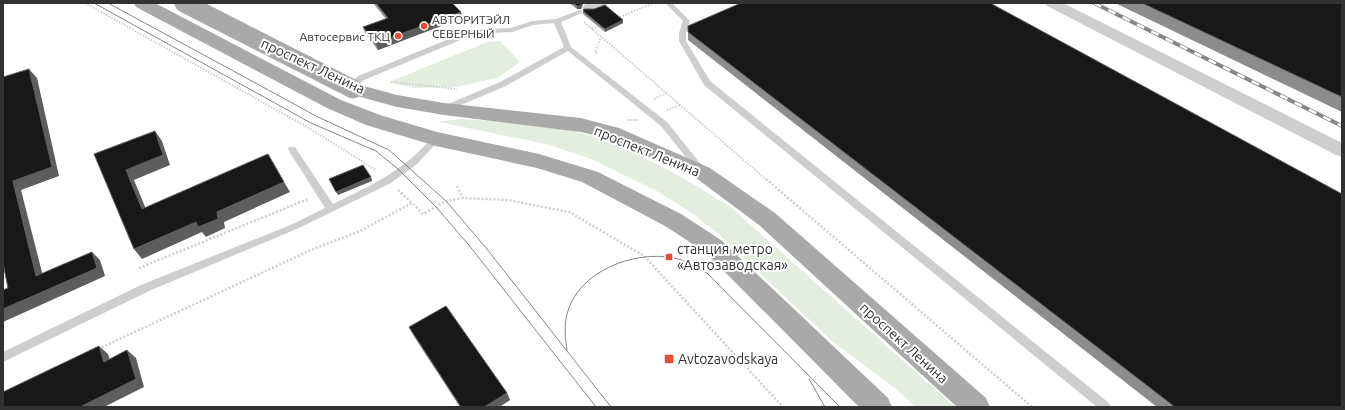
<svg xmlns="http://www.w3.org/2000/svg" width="1345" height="410" font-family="Ubuntu,sans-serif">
	<rect width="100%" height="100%" fill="#fff"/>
	<path fill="#e3eedf" d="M500 41 520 62 497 78 456 87 413 88 389 82 487 42Z
		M462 119C499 122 538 123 574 131 627 144 687 179 733 209L955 407H915L896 389 832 341 718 234 692 213 655 190 593 160 550 145 439 122 441 121Z"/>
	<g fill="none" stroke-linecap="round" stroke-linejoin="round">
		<path stroke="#cecece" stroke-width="2" stroke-dasharray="1.5 1.5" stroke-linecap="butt" d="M85 3 307 127 376 170
			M617 18 654 3
			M584 22 767 180
			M592 29 598 26
			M597 53 595 52 601 37
			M391 82 457 89
			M654 99 666 93
			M667 110 680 105
			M627 120H638"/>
		<path stroke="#cecece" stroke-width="2.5" stroke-dasharray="2 2" stroke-linecap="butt" d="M766 179 1032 407
			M457 186 463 198 508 200 569 212 644 256 783 407
			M398 190 412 203
			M139 268 308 199
			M98 349 311 250 360 231 412 203 423 214 446 201 463 198"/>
		<path fill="#cecece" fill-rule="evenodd" d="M665 3H672L690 21 686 33V41L710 81 1109 403 1111 407H1097L704 85 679 41V33L683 21Z
			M580 10 583 12 582 13 561 22 571 47 667 122 703 167 704 169 703 171H697L661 126 568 51 506 86 447 111H441L440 109 441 107 500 82 564 47 554 23 533 25 512 32 475 34 364 80 352 89H346L345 87 358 76 471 30 511 28 532 21 556 19Z
			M436 136 440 139 417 164 391 183 299 228 149 291 3 362V352L141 285 293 224 325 208 289 151 288 149 289 147H295L333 204C373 184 402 172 433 137Z"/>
		<path fill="#cecece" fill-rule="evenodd" d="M589 3H608C604 10 592 13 584 11L582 8 584 5Z
			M1045 3H1063L1342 143V157L1336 155 1047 6Z"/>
		<path fill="#a9a9a9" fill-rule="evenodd" d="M134 3H155L341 100 380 115 437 132 539 154 598 172 681 214 721 240 888 398 892 407H859L705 252 665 226 582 182 537 168 436 146 366 125 327 108 136 7Z
			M353 83 397 95 444 103 581 118 619 128 710 168 775 213 986 398 990 407H957L759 225 696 178 606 138 581 132 444 115 397 107 346 93 344 89 346 85Z"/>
		<path stroke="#868686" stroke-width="1" d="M94 3 311 123 376 151 398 169 436 207 468 244 596 407
			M108 3 318 117 389 150 446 201 487 249 611 407
			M567 350C565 338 564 326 567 314 578 271 634 250 674 258 686 260 696 267 707 273L840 407
			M809 379 825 407"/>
		<g stroke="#868686" stroke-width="4">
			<path id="rail" d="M1094 3 1342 126"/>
		</g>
		<use href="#rail" stroke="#fff" stroke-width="2.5" stroke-dasharray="8" stroke-linecap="butt"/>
		<path stroke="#a9a9a9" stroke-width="19" d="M184 3 353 89"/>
	</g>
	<path fill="#8c8c8c" d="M373 3H452L461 12 462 18 378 50 365 33 363 27 386 19Z
		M569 3H585L583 4 581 9H577Z
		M1115 3H1342V112Z
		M583 11 623 23 605 32 583 14Z
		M688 26 1342 407H1157L688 40Z
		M409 327 510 400 499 407H460L413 335Z"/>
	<path fill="#5d5d5d" d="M582 3H585L583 4 581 9H577V6Z
		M461 12 462 18 378 50 376 43Z
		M623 20V23L605 32V29Z
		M29 69 37 78 59 176 21 190 45 284 36 276 13 181Z
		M155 131 162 141 170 165 134 180 150 219 142 209 126 170Z
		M371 177 372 181 338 195 336 192Z
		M284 182 290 192 224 222 225 228 206 237 202 232 142 259 134 249Z
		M92 252 100 260 105 276 3 322V309Z
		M99 346 108 354 113 369 104 362Z
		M127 350 136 358 144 387 104 407H80Z
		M507 393 510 400 499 407H484Z"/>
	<path fill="#181818" stroke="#5d5d5d" d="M376 3H452L461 12 376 43 363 27 388 18Z
		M573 3H582L580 6H577Z
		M741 3H990L1342 194V407H1175L688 32V26Z
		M1142 3H1342V97Z
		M605 5 623 20 605 29 583 11 584 9H594Z
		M29 69 52 167 13 181 36 276 92 252 97 268 3 309V290L8 288 3 263V77Z
		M155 131 163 155 126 170 142 209 268 154 284 182 217 212 218 219 198 227 196 222 134 249 94 154Z
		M363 165 371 177 336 192 329 179Z
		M446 306 507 393 484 407H461L409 327Z
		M99 346 104 362 127 350 136 379 80 407H3V392Z"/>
	<g fill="#e94d31" stroke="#fff" stroke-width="1.5">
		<circle cx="424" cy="26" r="4"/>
		<circle cx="398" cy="36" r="4"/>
		<rect x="665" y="253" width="8" height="8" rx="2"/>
		<rect x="664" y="354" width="10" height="10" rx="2"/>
	</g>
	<g text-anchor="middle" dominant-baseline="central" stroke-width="4" stroke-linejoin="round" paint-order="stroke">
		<g font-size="12" fill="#313131" stroke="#fff" text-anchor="start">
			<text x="432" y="19">АВТОРИТЭЙЛ<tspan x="432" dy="14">СЕВЕРНЫЙ</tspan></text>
			<text x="390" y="36" text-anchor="end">Автосервис ТКЦ</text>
		</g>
		<g font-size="14" fill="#313131" stroke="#fff">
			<text transform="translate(313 66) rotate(25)">проспект Ленина</text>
			<text transform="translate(647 151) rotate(22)">проспект Ленина</text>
			<text transform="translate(904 343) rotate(42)">проспект Ленина</text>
		</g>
		<g font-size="14" fill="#313131" stroke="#fff" text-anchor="start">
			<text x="677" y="249">станция метро<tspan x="677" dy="16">«Автозаводская»</tspan></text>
			<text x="678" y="359">Avtozavodskaya</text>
		</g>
	</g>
	<rect width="1345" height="410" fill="none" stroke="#313131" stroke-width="8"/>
</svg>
